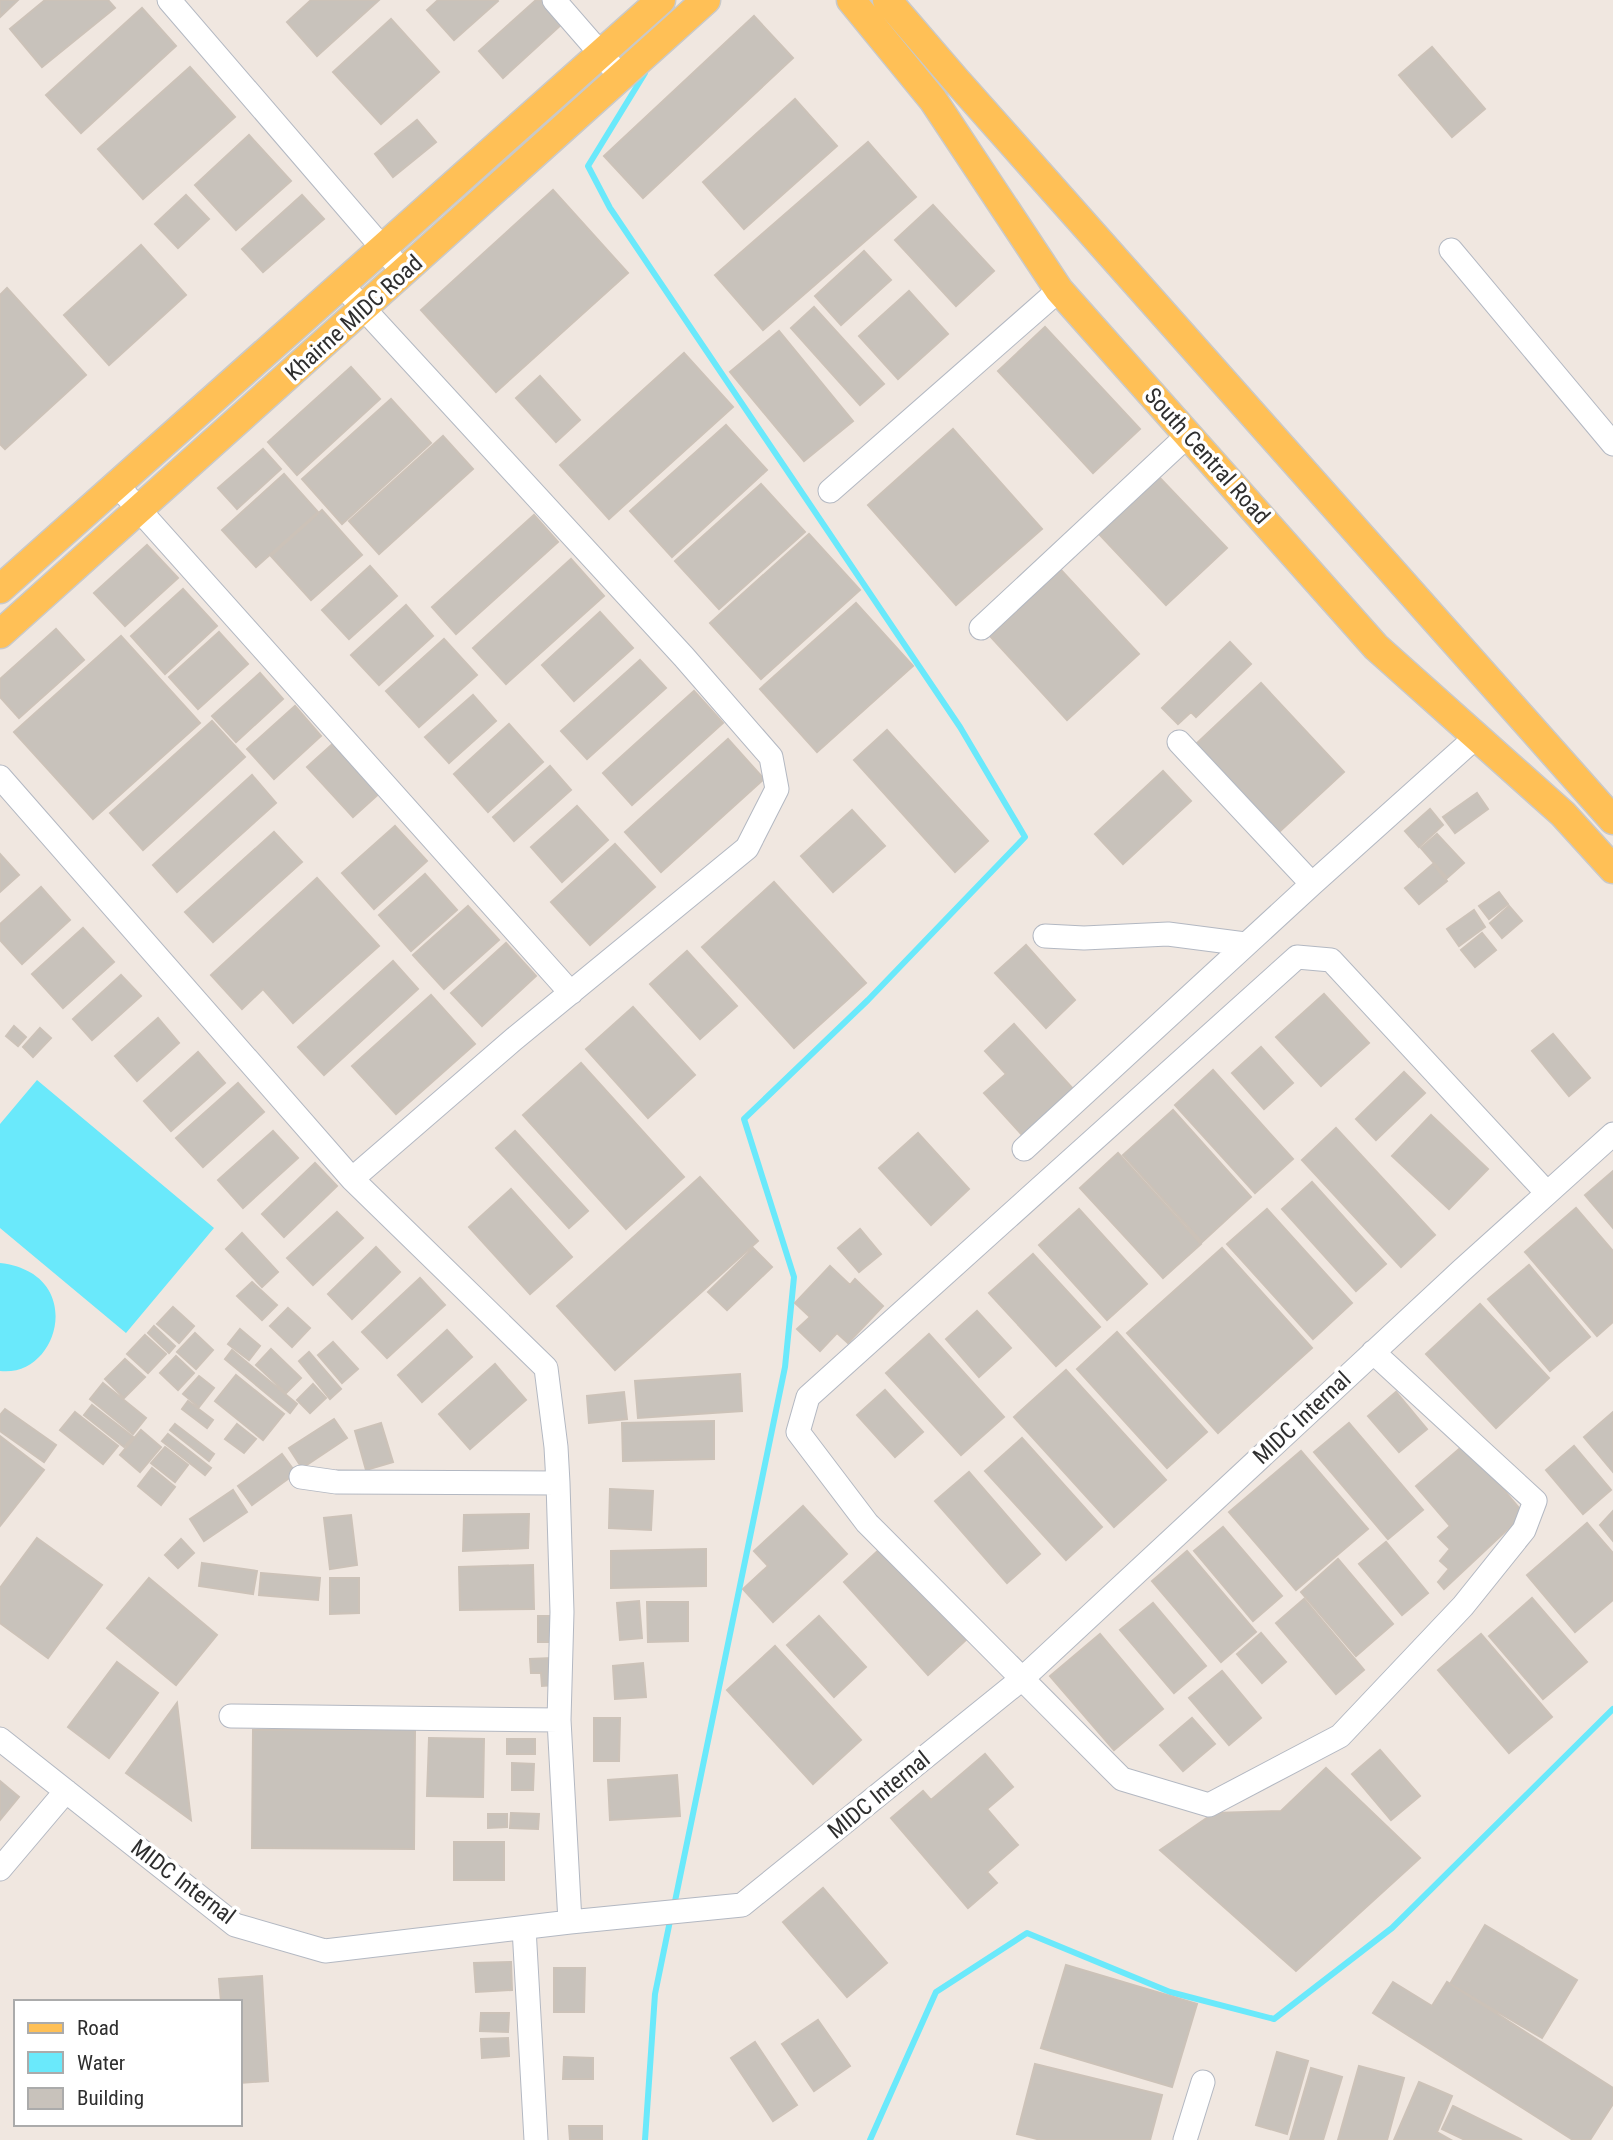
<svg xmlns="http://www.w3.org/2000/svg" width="1613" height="2140" font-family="'Roboto Condensed',sans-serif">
	<rect width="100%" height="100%" fill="#f0e7e0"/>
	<path fill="#6ae9fb" d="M37 1080 214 1228 126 1333 0 1228V1124Z
		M0 1263C87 1273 60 1378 0 1371Z"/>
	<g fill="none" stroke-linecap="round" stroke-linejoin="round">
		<path stroke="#6ae9fb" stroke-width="6" d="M645 73 588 166 610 208 960 727 1025 837 868 1000 744 1119 794 1277 785 1367 674 1906
			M645 2140 655 1994 671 1916
			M870 2140 936 1992 1027 1933 1170 1992 1274 2019 1392 1928 1613 1709"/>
	</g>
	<path fill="#c8c2bb" stroke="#ccc2b8" stroke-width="2" d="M0 0H18L0 17Z
		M45 0H108L115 8 42 67 10 29Z
		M311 0H379L317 56 287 22Z
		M438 0H497L498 1 454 40 427 10Z
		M536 0H541L562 24 503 78 479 51Z
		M142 8 176 46 81 133 46 95Z
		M754 16 793 58 643 198 604 156Z
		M391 19 439 72 381 124 333 72Z
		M1432 47 1485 109 1452 137 1399 75Z
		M190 67 235 117 143 199 98 149Z
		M795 99 837 146 744 229 703 182Z
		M417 120 436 142 393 177 375 154Z
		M249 135 291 181 236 230 195 185Z
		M868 142 916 197 763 330 715 275Z
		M553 190 628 273 496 392 421 310Z
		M186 195 209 219 178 248 155 224Z
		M302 195 324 219 263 272 242 249Z
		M933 205 994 271 956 306 895 240Z
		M141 245 186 295 109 365 64 315Z
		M864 251 891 280 841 325 815 296Z
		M7 288 86 375 5 449 0 444V295Z
		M909 291 948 334 898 379 859 336Z
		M814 307 884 384 860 405 791 328Z
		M1045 327 1140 429 1093 473 998 371Z
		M779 331 853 421 804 461 730 372Z
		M684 353 733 407 609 519 560 465Z
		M351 367 380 399 297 475 268 442Z
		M540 376 580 420 556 442 516 398Z
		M391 399 431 443 342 524 302 479Z
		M726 425 767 470 672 557 630 511Z
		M953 429 1042 529 956 605 868 505Z
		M443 436 473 469 379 554 349 521Z
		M263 449 281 469 237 509 218 488Z
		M284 474 318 512 256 567 222 530Z
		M1159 477 1227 548 1166 605 1099 534Z
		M761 484 805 532 719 609 675 561Z
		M322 510 362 555 311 600 271 556Z
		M534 515 558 542 456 634 432 607Z
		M809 534 860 590 761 679 710 623Z
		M147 545 178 578 125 626 94 593Z
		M571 559 604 596 506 684 473 648Z
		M370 566 397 596 349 639 322 610Z
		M1061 570 1139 654 1067 720 990 636Z
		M183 589 217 626 165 674 131 636Z
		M856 603 913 666 817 752 760 689Z
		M406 605 433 636 379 685 351 655Z
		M600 612 633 648 574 701 542 665Z
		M56 629 84 660 19 718 0 697V679Z
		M219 632 248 664 198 709 169 677Z
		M121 636 200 723 93 819 14 732Z
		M444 639 477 675 419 727 386 691Z
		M1230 642 1251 664 1196 717 1191 712 1178 724 1162 708Z
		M640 660 666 688 587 759 561 731Z
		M260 673 283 699 236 742 212 716Z
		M1261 683 1344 772 1278 833 1196 744Z
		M694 691 723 723 632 805 603 773Z
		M473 695 496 721 449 763 425 737Z
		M295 706 321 736 274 779 247 749Z
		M212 721 245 757 143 850 110 813Z
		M509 724 543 762 488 812 454 774Z
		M887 730 988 841 955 872 854 760Z
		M728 739 764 779 661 872 625 832Z
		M337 740 382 791 353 817 307 767Z
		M550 766 571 790 514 841 493 817Z
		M1163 771 1191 801 1123 864 1095 834Z
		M252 775 276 803 177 892 153 865Z
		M1477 793 1488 809 1455 833 1443 817Z
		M577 806 608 840 562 882 531 847Z
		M1430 809 1443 825 1419 847 1405 831Z
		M852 810 885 846 833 892 801 856Z
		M395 826 427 861 374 909 342 873Z
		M274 832 302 862 213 942 185 912Z
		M1437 834 1464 863 1447 878 1421 848Z
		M615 844 655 887 590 945 551 902Z
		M0 854 19 875 0 892Z
		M1433 864 1447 881 1419 904 1405 888Z
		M425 874 457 910 411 951 379 915Z
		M317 878 379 946 293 1023 263 989 242 1009 211 975Z
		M774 882 866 983 794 1048 702 947Z
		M41 887 70 920 22 964 0 940V924Z
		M1499 892 1508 904 1489 919 1479 906Z
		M468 906 499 940 444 989 413 955Z
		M1509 906 1522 921 1502 938 1490 923Z
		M1474 910 1485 927 1459 946 1447 929Z
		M83 928 114 962 63 1008 32 974Z
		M1482 933 1496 950 1475 967 1461 950Z
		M506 943 536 976 482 1026 451 993Z
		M1026 945 1075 1000 1046 1028 995 973Z
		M687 951 737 1006 700 1039 650 984Z
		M393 961 418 989 324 1075 298 1047Z
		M121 975 141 996 92 1040 73 1019Z
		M1324 994 1369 1043 1321 1086 1276 1037Z
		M431 995 475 1044 396 1114 352 1066Z
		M633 1007 695 1075 648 1118 586 1049Z
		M158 1018 179 1043 137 1081 115 1056Z
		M1014 1024 1074 1090 1023 1136 984 1093 1006 1074 985 1051Z
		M14 1026 26 1037 18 1046 6 1036Z
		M40 1028 51 1038 33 1057 23 1047Z
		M1553 1034 1590 1078 1569 1096 1532 1051Z
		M1261 1047 1293 1083 1264 1109 1232 1073Z
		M198 1052 225 1083 171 1131 144 1101Z
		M581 1063 684 1177 626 1229 523 1115Z
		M1213 1070 1293 1159 1255 1193 1175 1105Z
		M1404 1072 1425 1093 1376 1140 1356 1119Z
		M238 1083 264 1112 203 1167 176 1138Z
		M1173 1110 1251 1197 1202 1242 1123 1155Z
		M1431 1115 1488 1169 1449 1209 1392 1156Z
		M1336 1128 1435 1235 1401 1267 1302 1160Z
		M273 1131 298 1158 243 1208 218 1180Z
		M515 1131 588 1211 569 1228 496 1148Z
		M918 1133 969 1189 931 1225 879 1168Z
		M1118 1153 1201 1244 1163 1278 1080 1188Z
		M315 1163 337 1186 284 1237 262 1214Z
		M1613 1171V1228L1585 1195Z
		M700 1177 758 1241 615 1370 557 1306Z
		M1312 1182 1386 1264 1356 1291 1282 1209Z
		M511 1189 572 1257 530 1294 469 1227Z
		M1576 1208 1613 1251V1322L1597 1336 1525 1252Z
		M1079 1209 1147 1284 1107 1320 1039 1245Z
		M1267 1209 1352 1303 1313 1339 1227 1244Z
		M337 1212 363 1238 313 1285 287 1258Z
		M860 1229 881 1254 859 1272 838 1248Z
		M242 1233 278 1272 262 1287 226 1249Z
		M376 1247 400 1272 352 1319 328 1294Z
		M753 1248 772 1267 727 1310 708 1292Z
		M1222 1248 1312 1348 1218 1433 1127 1333Z
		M1033 1254 1100 1327 1056 1366 989 1293Z
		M1529 1265 1590 1337 1550 1371 1488 1299Z
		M830 1266 850 1285 855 1279 883 1306 848 1343 837 1333 820 1351 797 1329 810 1317 795 1303Z
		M420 1278 445 1305 387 1358 362 1332Z
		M252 1282 277 1305 262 1320 237 1296Z
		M1480 1304 1549 1378 1496 1428 1426 1354Z
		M173 1307 194 1326 179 1343 157 1324Z
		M288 1308 310 1328 292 1347 270 1326Z
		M977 1311 1011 1348 979 1377 946 1339Z
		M154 1326 175 1346 169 1353 148 1333Z
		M240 1329 260 1346 249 1360 228 1344Z
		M447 1330 472 1357 422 1402 398 1375Z
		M1117 1332 1207 1432 1167 1468 1077 1369Z
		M195 1333 213 1350 196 1369 177 1352Z
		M929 1334 1004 1417 961 1455 886 1373Z
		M145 1335 166 1354 148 1373 127 1354Z
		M333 1342 358 1369 342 1383 318 1355Z
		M271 1349 301 1378 286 1393 256 1365Z
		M232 1350 297 1404 290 1413 225 1359Z
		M309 1352 341 1389 330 1399 299 1361Z
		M176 1356 194 1373 178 1390 160 1373Z
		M125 1359 145 1377 124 1398 105 1379Z
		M495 1364 526 1400 470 1449 439 1414Z
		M1066 1370 1166 1480 1114 1527 1014 1417Z
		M740 1374 742 1411 638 1418 635 1381Z
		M236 1375 284 1414 263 1440 215 1401Z
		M199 1376 214 1388 199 1407 183 1394Z
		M103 1383 146 1418 133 1434 90 1399Z
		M313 1384 326 1398 310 1413 297 1400Z
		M885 1390 923 1432 895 1457 857 1415Z
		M624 1392 627 1419 589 1423 587 1396Z
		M1396 1392 1427 1429 1399 1452 1368 1416Z
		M188 1401 213 1420 207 1428 182 1409Z
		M92 1405 133 1437 124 1447 84 1415Z
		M5 1409 56 1445 44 1462 0 1431V1415Z
		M75 1412 118 1446 103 1464 60 1430Z
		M1613 1412V1472L1584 1437Z
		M334 1419 347 1438 302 1468 289 1448Z
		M714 1421V1459L623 1461 622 1423Z
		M381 1423 393 1462 366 1470 355 1431Z
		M1349 1423 1423 1510 1388 1539 1314 1452Z
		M175 1424 214 1454 209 1461 170 1430Z
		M237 1424 256 1439 244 1453 225 1439Z
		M141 1430 161 1447 140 1472 120 1455Z
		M168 1434 211 1468 205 1475 162 1441Z
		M0 1436 44 1470 0 1526Z
		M1022 1438 1102 1527 1066 1560 985 1471Z
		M1465 1444 1524 1514 1444 1589 1438 1582 1449 1569 1440 1561 1450 1549 1438 1537 1450 1526 1416 1486Z
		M1574 1446 1611 1490 1583 1514 1546 1470Z
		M165 1447 188 1465 175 1482 151 1463Z
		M1301 1451 1368 1529 1296 1590 1229 1512Z
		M282 1454 296 1473 252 1505 238 1486Z
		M152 1468 175 1487 161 1505 138 1486Z
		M969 1472 1040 1554 1007 1583 935 1501Z
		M610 1489 653 1491 651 1530 609 1528Z
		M233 1490 247 1512 204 1541 190 1519Z
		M803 1506 847 1554 773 1622 743 1589 768 1566 754 1551Z
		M1613 1511V1541L1600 1525Z
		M529 1514 528 1548 463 1551 464 1515Z
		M351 1515 357 1565 330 1569 324 1518Z
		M1587 1523 1613 1553V1600L1575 1632 1527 1575Z
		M1223 1527 1282 1596 1253 1621 1194 1551Z
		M37 1538 102 1585 48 1658 0 1623V1588Z
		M181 1539 194 1553 178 1568 165 1555Z
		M1386 1542 1428 1593 1402 1615 1359 1564Z
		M882 1547 967 1639 928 1675 844 1582Z
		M706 1549V1586L611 1588V1551Z
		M1187 1551 1256 1632 1221 1662 1152 1581Z
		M1338 1559 1393 1624 1356 1656 1301 1592Z
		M202 1563 257 1571 253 1594 199 1586Z
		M533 1565 534 1609 460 1610 459 1567Z
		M261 1573 320 1578 318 1600 259 1595Z
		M149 1578 217 1635 176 1685 107 1628Z
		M330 1578H359V1613L330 1614Z
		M1532 1598 1587 1662 1543 1699 1489 1636Z
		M1304 1599 1364 1670 1336 1694 1276 1623Z
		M639 1601 642 1638 620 1640 617 1603Z
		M647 1602H688V1641L648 1642Z
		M1153 1603 1206 1666 1174 1693 1120 1630Z
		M538 1616H560V1642H538Z
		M819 1616 866 1667 834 1697 787 1645Z
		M1261 1633 1286 1662 1262 1683 1237 1654Z
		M1100 1634 1163 1709 1114 1750 1050 1676Z
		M1481 1634 1552 1717 1509 1753 1438 1670Z
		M775 1646 861 1740 813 1784 727 1690Z
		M552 1658 554 1685 542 1686 541 1673H531L530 1659Z
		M117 1662 158 1693 109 1758 68 1727Z
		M643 1663 646 1697 615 1699 613 1666Z
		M1222 1671 1261 1718 1229 1745 1189 1698Z
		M177 1703 191 1820 126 1773Z
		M594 1718H620L619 1761H594Z
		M1192 1718 1215 1744 1183 1771 1160 1745Z
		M253 1730H415L414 1849 252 1848Z
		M429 1738 484 1739 483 1797 427 1796Z
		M507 1739H535V1754H507Z
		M1380 1750 1420 1796 1391 1820 1352 1774Z
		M985 1754 1013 1787 987 1809 1018 1845 987 1872 997 1883 968 1908 891 1818 923 1791 931 1800Z
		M512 1763 534 1764 533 1790H512Z
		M1326 1768 1420 1858 1296 1971 1160 1850 1214 1813 1281 1811Z
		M677 1775 680 1816 610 1820 608 1780Z
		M0 1781 19 1797 0 1820Z
		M511 1813 539 1814 538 1829 510 1828Z
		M488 1814H507V1827L488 1828Z
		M454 1842H504V1880H454Z
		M823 1888 887 1963 847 1997 783 1922Z
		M1485 1925 1577 1980 1542 2038 1450 1984Z
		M511 1962 512 1990 476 1992 474 1963Z
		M1066 1965 1197 2004 1172 2087 1041 2048Z
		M554 1968H585L584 2012H554Z
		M262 1976 268 2081 240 2083V2002H221L219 1979Z
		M1393 1982 1432 2006 1447 1982 1613 2088V2104L1590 2140H1573L1373 2013Z
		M481 2013H509L508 2032 480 2031Z
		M818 2020 850 2066 814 2091 782 2044Z
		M508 2038 509 2056 482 2058 481 2039Z
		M755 2042 797 2105 773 2121 731 2058Z
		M1277 2052 1308 2061 1287 2134 1256 2125Z
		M564 2057 593 2058V2079H563Z
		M1035 2064 1162 2095 1150 2140H1041L1017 2134Z
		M1359 2066 1404 2078 1387 2140H1338Z
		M1311 2068 1342 2077 1323 2140H1290Z
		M1419 2082 1452 2096 1437 2132 1451 2140H1394Z
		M1453 2106 1522 2140H1465L1442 2129Z
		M569 2126H602V2140H570Z"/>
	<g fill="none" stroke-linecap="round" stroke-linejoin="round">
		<g stroke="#b3b8c2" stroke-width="25">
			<path id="minor" d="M169 0 404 273
				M554 0 621 77
				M1451 250 1613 444
				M342 285 684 657 771 757 777 789 747 848 514 1039 352 1179
				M117 485 571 993
				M830 491 1059 290
				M981 628 1188 435
				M1179 742 1312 884
				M0 777 352 1179 546 1368 556 1447 558 1483 562 1612 559 1720 570 1922
				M1045 936 1084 938 1168 934 1245 944
				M1024 1149 1312 884 1476 737
				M1373 1352 1535 1501 1524 1530 1463 1606 1340 1736 1209 1805 1122 1779 867 1523 798 1432 808 1397 1297 957 1331 960 1547 1193
				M301 1477 336 1482 558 1483
				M231 1716 559 1720
				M0 1739 235 1925 325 1951 570 1922 742 1905 1023 1678 1461 1271 1613 1134
				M0 1869 66 1791
				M524 1928 536 2140
				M1185 2140 1203 2082"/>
		</g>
		<g stroke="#c9c9c9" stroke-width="31">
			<path id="major" d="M851 0 933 100 1059 290 1376 647 1563 814 1613 869
				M887 0 955 79 1613 820
				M0 589 661 0
				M0 634 706 0"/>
		</g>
		<use href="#minor" stroke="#fff" stroke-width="23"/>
		<use href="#major" stroke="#ffc056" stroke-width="28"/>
	</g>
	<g text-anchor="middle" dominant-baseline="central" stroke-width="7" stroke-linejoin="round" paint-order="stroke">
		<g font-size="23" fill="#2e2e2e" stroke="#fff">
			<text transform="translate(354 318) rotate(-42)">Khairne MIDC Road</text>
			<text transform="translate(1207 456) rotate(48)">South Central Road</text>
			<text transform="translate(1302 1418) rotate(-43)">MIDC Internal</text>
			<text transform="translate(879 1795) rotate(-39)">MIDC Internal</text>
			<text transform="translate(183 1882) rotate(37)">MIDC Internal</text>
		</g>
	</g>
	<rect x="14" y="2000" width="228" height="126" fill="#ffffff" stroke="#ababab" stroke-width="2"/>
	<rect x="28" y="2023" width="35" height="10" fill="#ffc056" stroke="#ababab" stroke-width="2"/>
	<text x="77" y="2035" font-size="21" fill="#2e2e2e">Road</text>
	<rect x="28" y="2052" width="35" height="21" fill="#6ae9fb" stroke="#ababab" stroke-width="2"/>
	<text x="77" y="2070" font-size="21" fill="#2e2e2e">Water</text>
	<rect x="28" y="2088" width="35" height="21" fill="#c8c2bb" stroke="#ababab" stroke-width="2"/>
	<text x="77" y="2105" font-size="21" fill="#2e2e2e">Building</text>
</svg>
